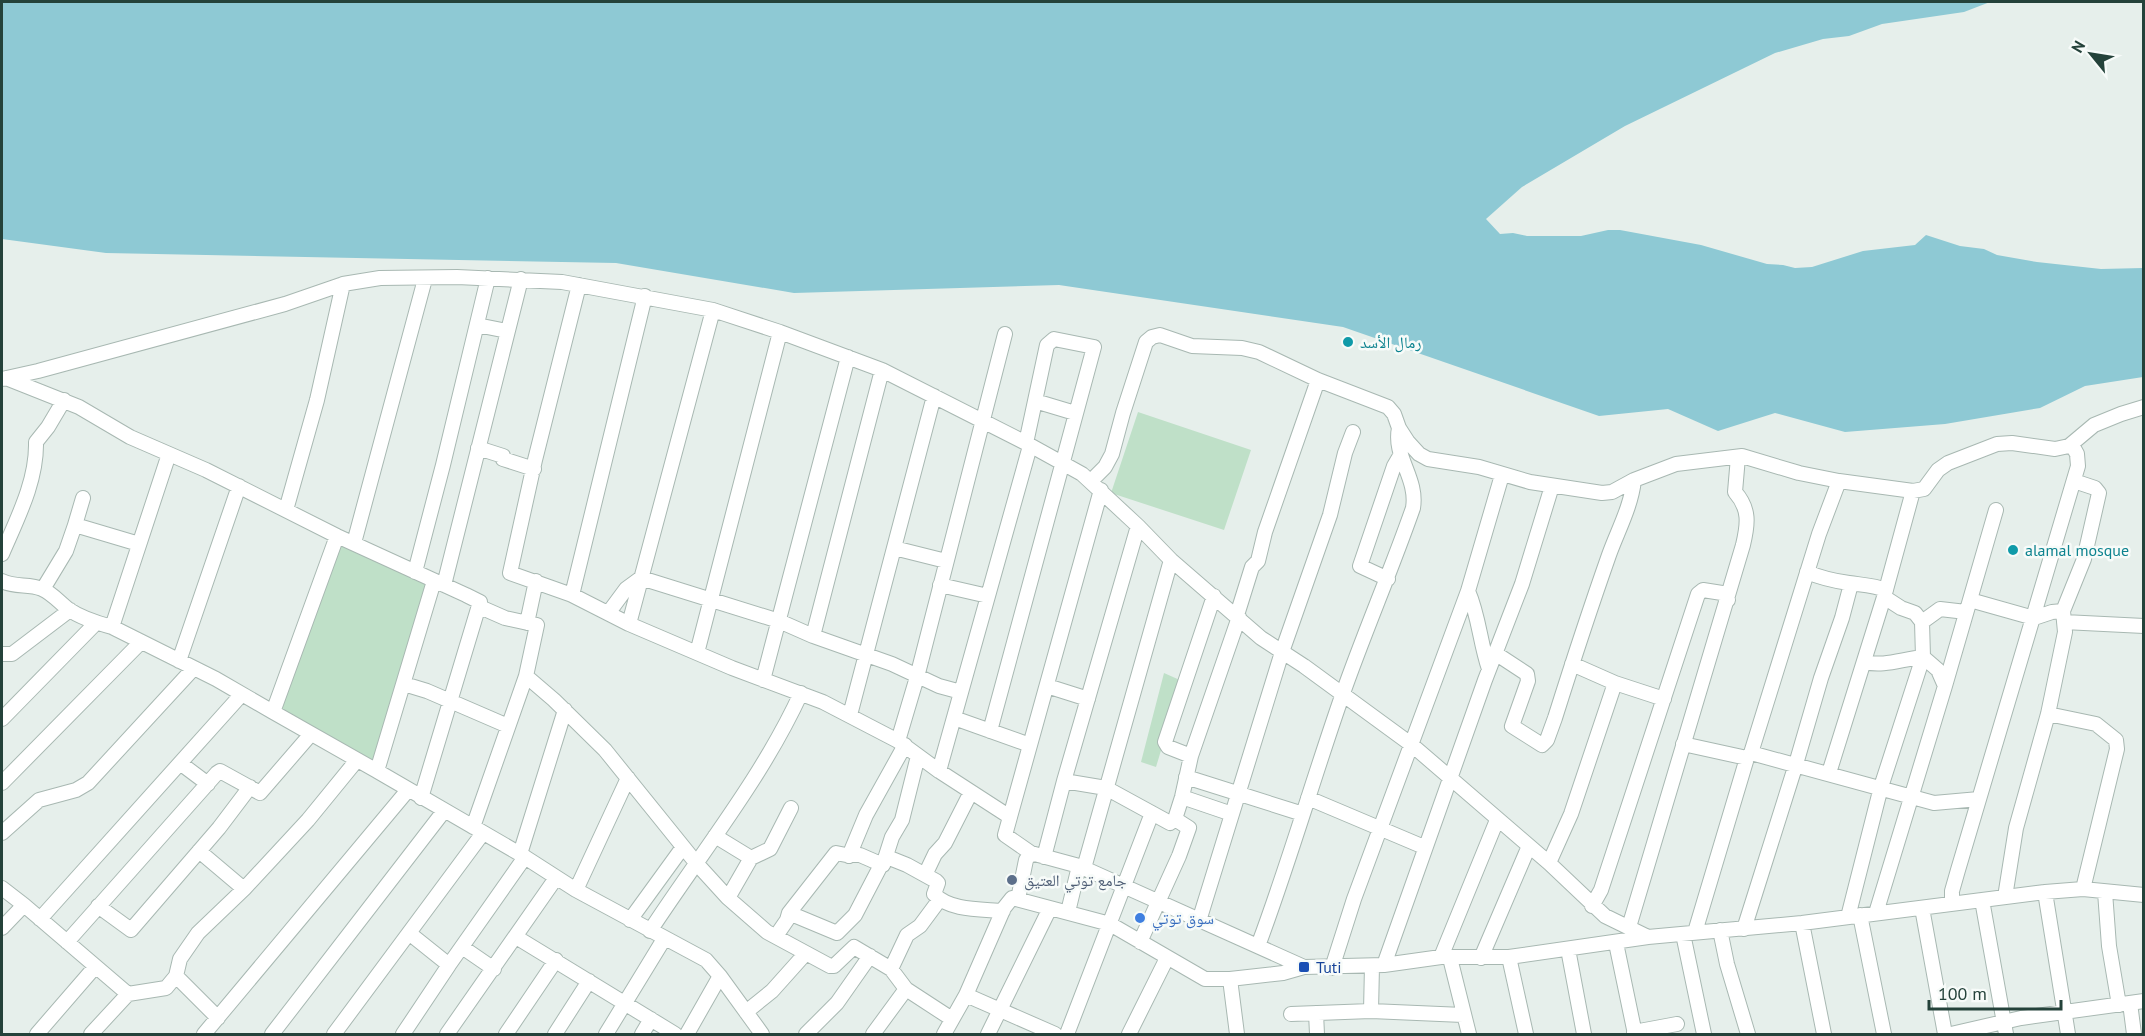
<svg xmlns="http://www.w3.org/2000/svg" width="2145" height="1036" font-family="'PT Sans','Noto Naskh Arabic',sans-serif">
	<rect width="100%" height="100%" fill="#e6efeb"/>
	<path fill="#bfe0c8" d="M1138 412 1251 450 1224 530 1111 493Z
		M341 541 429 581 373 766 279 711Z
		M1164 673 1182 681 1156 767 1141 762Z"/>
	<path fill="#8ec9d4" d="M2 2H1990L1964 12 1882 24 1849 36 1823 39 1775 53 1625 126 1522 187 1486 219 1500 234 1513 233 1527 236H1581L1608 230H1620L1701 245 1767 264 1783 265 1795 268 1812 267 1863 251 1915 245 1926 235 1960 246 1984 249 1997 255 2037 262 2101 269 2143 268V377L2085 386 2040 408 1945 424 1845 432 1775 413 1718 431 1668 409 1599 416 1343 327 1059 285 794 293 616 263 106 253 2 239Z"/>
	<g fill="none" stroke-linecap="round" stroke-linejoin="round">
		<g stroke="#a8b8b2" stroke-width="16">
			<path id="minor" d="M579 285 535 460 510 573 572 595 629 624 732 668 823 702 898 741 939 771 1010 817
				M477 325 507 331
				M6 378 79 407 130 437 206 470 337 536 466 595 480 602V607L505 618 537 625 526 676 473 827
				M2 379 38 371 285 304 343 284 380 278 457 277 562 282 713 310 780 332 882 370 1026 443 1082 474 1138 526 1171 560 1261 638 1304 666 1412 745 1549 863 1605 916 1648 937
				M1035 401 1075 413
				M478 448 503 456V459L534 469
				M1091 481 1105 467 1112 454 1123 413 1146 342 1152 337 1160 335 1192 346 1242 348 1259 352 1318 380 1388 407 1394 414 1399 428 1408 442 1419 454 1428 459 1479 467 1530 482 1602 493 1612 492 1634 480 1676 464 1742 456 1799 473 1839 481 1913 491 1924 489 1938 470 1948 463 1997 444 2012 443 2055 449 2069 446 2094 425 2121 414 2144 407
				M1101 490 1005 835 1031 853 1079 866 1304 967
				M286 510 317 400 343 284
				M75 525 83 498
				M337 536 273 712 377 771 434 581
				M354 543 425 279
				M894 548 946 561
				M2 554C17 519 37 481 36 442L48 427 64 400
				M415 572 443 465 488 278
				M1807 572C1821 578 1834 581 1849 583 1862 585 1873 585 1886 590
				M1388 579 1360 566 1394 466 1401 454
				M2 581C15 588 29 583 42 589 52 593 60 603 68 609 81 618 97 623 112 627L216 679 273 712
				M444 585 521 279
				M940 585 988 596
				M43 589 66 551 75 525 139 544
				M1468 591C1479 616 1480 643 1489 669
				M572 595 645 296
				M1884 597 1901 608 1915 613 1922 622 1923 657 1938 670 1945 686
				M1970 600 2034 618 2052 612 2063 611
				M609 612 626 589 641 578 779 621 813 636 892 664 939 686 961 692
				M1237 615 1252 567 1258 561 1265 532 1318 380
				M1922 622 1940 609 1966 612
				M2064 622 2144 626
				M527 623 536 581
				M629 624 713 310
				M112 627 169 454
				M813 636 882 370
				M697 653 780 332
				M1495 653 1527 674 1528 681 1512 726 1542 745 1547 740 1555 718C1572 664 1590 609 1609 555 1618 530 1631 507 1634 480
				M2 654H12L70 610
				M179 661 239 486
				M1572 664 1615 683 1664 699
				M526 676 554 700 605 750 697 864 728 898 767 932 830 966H834L854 947 891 969 906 989 952 1019
				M763 680 848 357
				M404 684 427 691 508 726
				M1047 686 1088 699
				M2048 714 2096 724 2116 740 2117 749 2083 889
				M850 715 934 396
				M954 718 1030 745
				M2 719 96 623
				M990 731 1094 347 1054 339 1047 345 1026 443
				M898 741 917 677 1005 334
				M1683 744 1747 758
				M1751 753 1934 803 1979 799
				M1191 756 1168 747 1165 742 1214 596
				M180 763 208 784
				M377 771 520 854 576 890 706 960 720 976 762 1034
				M939 771 1030 446
				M1829 773 1884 597 1913 491
				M1186 777 1303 814
				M1064 781 1106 788 1170 823 1175 819 1189 828 1179 856 1140 942
				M2 783 141 642
				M1182 797 1232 814
				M421 798 480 602
				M1308 798 1424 847
				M1175 819 1182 797 1191 756 1239 617
				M2 833 39 800 76 790 88 783 193 669
				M715 836 751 858
				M199 851 244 889
				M520 854 565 710
				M849 856 866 815 905 745
				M887 857 907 865 936 881 938 883 934 894C950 911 981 909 1003 911
				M1044 857 1064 781 1138 526
				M1549 863 1571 814 1615 683
				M1084 868 1171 560
				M925 875 935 854 945 843 971 792
				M2 888 24 905
				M576 890 628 778
				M2045 892 2068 1034
				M2105 892 2109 946 2119 1005
				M2005 897 2016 828 2048 714 2065 632 2063 611 2084 559 2099 493 2095 488 2074 481
				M728 898 751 858 770 849 791 808
				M1018 899 1026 860 1031 853
				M1982 900 2006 1034
				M1952 903V891L1958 870 2078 466 2077 454 2072 445
				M98 906 131 930 219 828 250 787
				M1592 906 1601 890 1698 594 1703 590 1722 593 1728 600
				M1922 908 1945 1034
				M1068 912 1079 866
				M789 913 837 933 855 915 881 865
				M1876 913 1945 686 1996 510
				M1860 915 1884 1034
				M1848 917 1881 787 1923 657C1902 659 1884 667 1864 662
				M40 919 242 694
				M630 920 683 847
				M1199 921 1282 652 1330 515 1345 453 1353 432
				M1802 923 1824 1034
				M1629 927 1743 545C1748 524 1750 509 1735 492L1738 457
				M2 928 24 905 128 994
				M1744 929 1796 764 1821 678 1842 618 1851 584
				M1720 930 1727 964 1748 1034
				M650 931C701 853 762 778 801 693
				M1695 932 1747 758 1751 753 1819 534 1839 481
				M409 933 449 965
				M1683 934 1704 1034
				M776 936 787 920 789 913 836 853 846 855H860L883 865 892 837 902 820 918 756
				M516 937 675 1034
				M67 942 217 773 220 771 260 793 311 734
				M1616 943 1635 1034
				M1258 946C1289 863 1313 779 1342 696 1364 633 1391 571 1413 508 1418 478 1393 457 1399 428
				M462 947 494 969
				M1568 949 1584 1034
				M1441 957 1497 820
				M1509 957 1526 1034
				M1450 958 1469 1034
				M1481 958 1529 846
				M1384 965 1485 680 1522 584 1552 486
				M1332 968 1354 899 1468 591 1502 475
				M891 969 907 935 920 926 940 899
				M176 976 218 1018
				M1230 979 1237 1034
				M966 995 1055 1034
				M2130 1003 2134 1034
				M1371 1011 1372 966
				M746 1012 772 991 806 953
				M1316 1013 1317 1034
				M1291 1014 1371 1011 1463 1015
				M1634 1032 1677 1024
				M37 1034 95 967
				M91 1034 128 994 166 988 176 976 180 959 198 933 244 889 308 820 357 760
				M204 1034 408 790
				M272 1034 444 811
				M334 1034 483 833
				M403 1034 449 965 525 857
				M447 1034 556 878
				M506 1034 556 960
				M555 1034 589 981
				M606 1034 664 939
				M642 1034 651 1019
				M687 1034 720 976
				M806 1034 837 1003 870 956
				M873 1034 906 989
				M944 1034 966 995 1004 908 1012 898 1110 924 1205 979H1230L1283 973 1304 967 1384 965 1441 957H1509L1648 937 1802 923 2045 892 2083 889 2144 895
				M988 1034 1050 908
				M1067 1034 1152 813
				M1129 1034 1167 958
				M1951 1034 2021 1018 2144 1001"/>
		</g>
		<use href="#minor" stroke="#fff" stroke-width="14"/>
	</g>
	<g fill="#0f9aa8" stroke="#f7fbf9" stroke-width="2">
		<circle cx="1348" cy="342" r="6"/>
		<circle cx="2013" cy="550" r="6"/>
	</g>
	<circle fill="#5c6f8a" stroke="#f7fbf9" stroke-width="2" cx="1012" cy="880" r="6"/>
	<circle fill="#3f7fe0" stroke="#f7fbf9" stroke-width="2" cx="1140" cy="918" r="6"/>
	<rect fill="#1a4fb4" stroke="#f7fbf9" stroke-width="2" x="1298" y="961" width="12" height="12" rx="3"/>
	<g text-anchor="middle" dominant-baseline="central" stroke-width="5" stroke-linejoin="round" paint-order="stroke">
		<g font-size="16" fill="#0d838f" stroke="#f7fbf9" text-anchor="start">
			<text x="1360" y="342">رمال الأسد</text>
			<text x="2025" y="550">alamal mosque</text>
		</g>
		<g font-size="16" fill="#4e5e75" stroke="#f7fbf9" text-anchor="start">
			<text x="1024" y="880">جامع توتي العتيق</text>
		</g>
		<g font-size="16" fill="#366cbe" stroke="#f7fbf9" text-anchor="start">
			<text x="1152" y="918">سوق توتي</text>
		</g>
		<g font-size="16" fill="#164399" stroke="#f7fbf9" text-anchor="start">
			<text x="1316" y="967">Tuti</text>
		</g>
	</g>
	<rect width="2145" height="1036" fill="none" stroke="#24423a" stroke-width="6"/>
	<g transform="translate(2091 54) rotate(300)" stroke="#f7fbf9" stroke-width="4.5" paint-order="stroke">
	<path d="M0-4.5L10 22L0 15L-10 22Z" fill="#24423a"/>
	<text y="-9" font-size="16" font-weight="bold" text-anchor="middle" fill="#24423a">N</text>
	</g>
	<path d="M1929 1000v9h132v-9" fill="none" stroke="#24423a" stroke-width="3"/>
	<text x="1938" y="1000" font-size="18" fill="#24423a" stroke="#f7fbf9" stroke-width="4.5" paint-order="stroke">100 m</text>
</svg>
